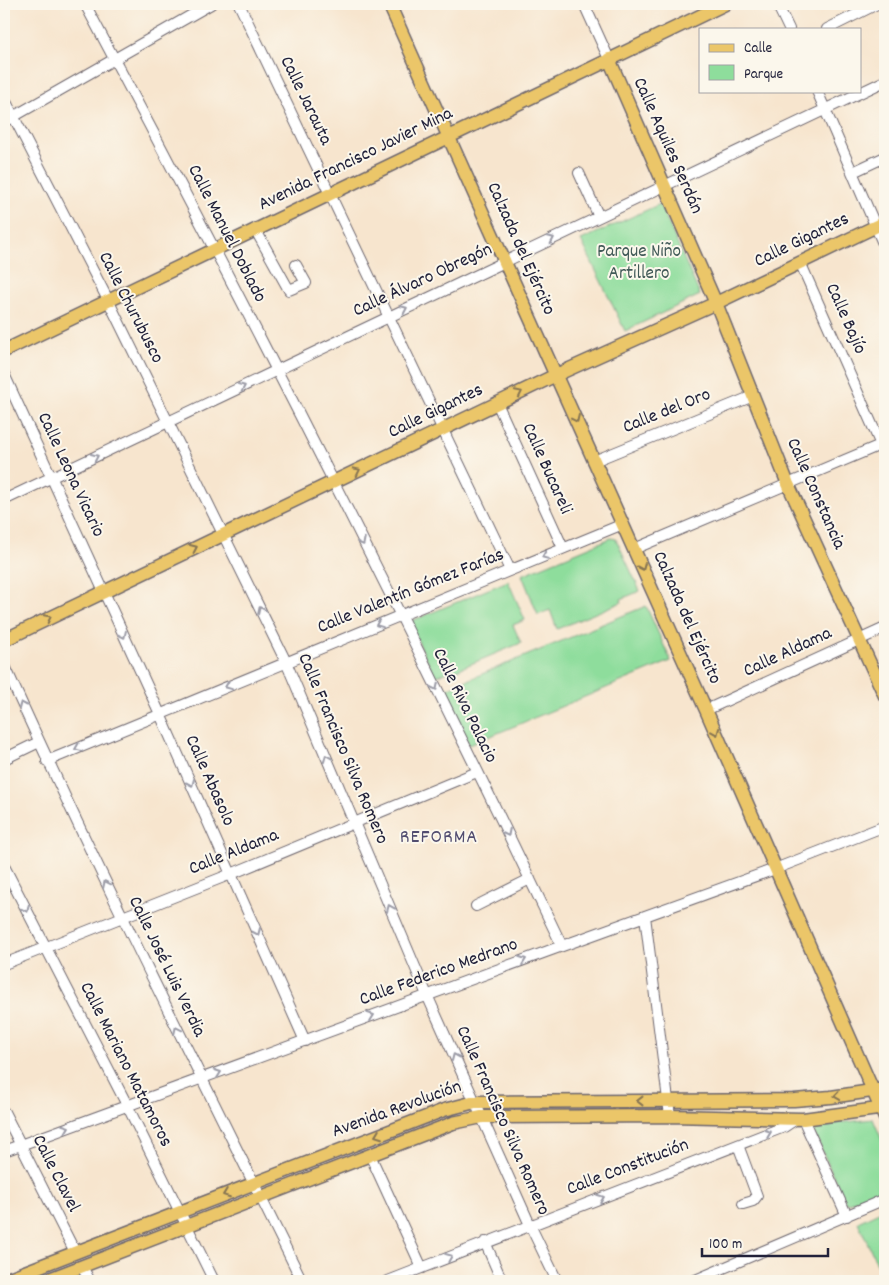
<svg xmlns="http://www.w3.org/2000/svg" width="889" height="1285" font-family="Dekko,sans-serif">
	<rect width="100%" height="100%" fill="#fbf7ec"/>
	<filter id="ink" filterUnits="userSpaceOnUse"><feTurbulence type="fractalNoise" baseFrequency=".02" numOctaves="2"/><feDisplacementMap in="SourceGraphic" scale="10" xChannelSelector="R" yChannelSelector="G"/><feConvolveMatrix kernelMatrix="1 2 1 2 8 2 1 2 1" color-interpolation-filters="sRGB"/></filter>
	<filter id="wash" filterUnits="userSpaceOnUse"><feTurbulence type="fractalNoise" baseFrequency=".0096" numOctaves="4" result="noise"/><feDisplacementMap in="SourceGraphic" scale="20" xChannelSelector="R" yChannelSelector="G"/><feGaussianBlur stdDeviation="1.12" result="paint"/><feColorMatrix in="noise" values="0 0 0 0 0 0 0 0 0 0 0 0 0 0 0 0 0 1.4 0 .05"/><feComposite in="paint" operator="in"/></filter>
	<g filter="url(#wash)">
		<rect width="100%" height="100%" fill="#f7e5ce"/>
		<path fill="#8edd9c" stroke="#58806c" d="M660 204 700 295 625 331 581 240Z
			M611 538 616 539 640 591 621 599 622 602 557 629 550 610 538 615 522 575Z
			M508 581 525 620 513 625 521 643 454 671 453 669 435 677 409 622Z
			M646 606 671 661 469 745 441 691Z
			M873 1119 885 1147V1188L846 1204 811 1126Z
			M885 1209V1281L858 1222Z"/>
	</g>
	<g filter="url(#ink)">
		<g fill="none" stroke-linecap="round" stroke-linejoin="round">
			<g stroke="#6d666e" stroke-width="12">
				<path id="minor" d="M85 4C251 314 410 628 562 946
					M239 4 510 570
					M584 4 609 59
					M777 4 789 29
					M827 29 877 4
					M817 91 885 248
					M4 98 108 300 286 662 427 995 530 1225 557 1281
					M4 122 211 4
					M853 172 885 157
					M579 173 599 217
					M255 229 289 290 306 283 296 265
					M800 262 881 445
					M4 374 160 714 305 1041
					M497 403 563 548
					M594 461 753 396
					M4 500 885 81
					M634 549 885 443
					M4 664C98 873 201 1076 302 1281
					M706 710 885 628
					M4 759 39 742
					M47 761 623 524
					M4 866 127 1105 214 1281
					M476 906 530 879
					M645 916 670 1116
					M4 964 231 874 477 772
					M4 1112 75 1252
					M803 1119 847 1216
					M738 1145 757 1196 753 1201 743 1204
					M4 1151 562 946 775 869 885 826
					M370 1155 422 1268
					M485 1242 502 1281
					M82 1267 90 1281
					M388 1281 784 1127 796 1119
					M693 1281 885 1199"/>
			</g>
			<g stroke="#6d666e" stroke-width="15">
				<path id="major" d="M389 4 706 710 885 1118
					M609 59 718 308 788 484 885 696
					M4 351 725 4
					M4 640 556 375 716 303 885 222
					M4 1280 444 1110 475 1102 794 1100 831 1097 885 1089
					M44 1281 453 1123 482 1117H496L670 1116 803 1119 885 1108"/>
			</g>
			<use href="#minor" stroke="#fff" stroke-width="10"/>
			<use href="#major" stroke="#ebc669" stroke-width="12"/>
		</g>
		<defs><path id="oneway-chevron" d="M-2-3.5L2.5 0L-2 3.5" fill="none" stroke-width="1.6" stroke-linecap="round" stroke-linejoin="round" transform="scale(1.25)"/></defs>
		<g stroke="#9c9ca7">
			<use href="#oneway-chevron" transform="translate(551 239) rotate(-25)"/>
			<use href="#oneway-chevron" transform="translate(404 309) rotate(-25)"/>
			<use href="#oneway-chevron" transform="translate(242 387) rotate(-25)"/>
			<use href="#oneway-chevron" transform="translate(95 457) rotate(-25)"/>
			<use href="#oneway-chevron" transform="translate(362 542) rotate(63)"/>
			<use href="#oneway-chevron" transform="translate(545 556) rotate(158)"/>
			<use href="#oneway-chevron" transform="translate(261 610) rotate(-116)"/>
			<use href="#oneway-chevron" transform="translate(379 624) rotate(158)"/>
			<use href="#oneway-chevron" transform="translate(123 635) rotate(65)"/>
			<use href="#oneway-chevron" transform="translate(228 686) rotate(158)"/>
			<use href="#oneway-chevron" transform="translate(435 687) rotate(64)"/>
			<use href="#oneway-chevron" transform="translate(22 705) rotate(-114)"/>
			<use href="#oneway-chevron" transform="translate(78 748) rotate(158)"/>
			<use href="#oneway-chevron" transform="translate(327 758) rotate(-113)"/>
			<use href="#oneway-chevron" transform="translate(191 783) rotate(66)"/>
			<use href="#oneway-chevron" transform="translate(507 833) rotate(63)"/>
			<use href="#oneway-chevron" transform="translate(106 884) rotate(-116)"/>
			<use href="#oneway-chevron" transform="translate(390 908) rotate(-113)"/>
			<use href="#oneway-chevron" transform="translate(26 909) rotate(63)"/>
			<use href="#oneway-chevron" transform="translate(257 932) rotate(66)"/>
			<use href="#oneway-chevron" transform="translate(523 960) rotate(-20)"/>
			<use href="#oneway-chevron" transform="translate(371 1016) rotate(-20)"/>
			<use href="#oneway-chevron" transform="translate(177 1030) rotate(-116)"/>
			<use href="#oneway-chevron" transform="translate(455 1057) rotate(-114)"/>
			<use href="#oneway-chevron" transform="translate(218 1073) rotate(-20)"/>
			<use href="#oneway-chevron" transform="translate(66 1128) rotate(-21)"/>
			<use href="#oneway-chevron" transform="translate(768 1133) rotate(-21)"/>
			<use href="#oneway-chevron" transform="translate(601 1198) rotate(-21)"/>
			<use href="#oneway-chevron" transform="translate(449 1257) rotate(-22)"/>
		</g>
		<g stroke="#867452">
			<use href="#oneway-chevron" transform="translate(519 393) rotate(-26)"/>
			<use href="#oneway-chevron" transform="translate(576 419) rotate(65)"/>
			<use href="#oneway-chevron" transform="translate(357 471) rotate(-26)"/>
			<use href="#oneway-chevron" transform="translate(194 548) rotate(-25)"/>
			<use href="#oneway-chevron" transform="translate(642 567) rotate(66)"/>
			<use href="#oneway-chevron" transform="translate(48 618) rotate(-26)"/>
			<use href="#oneway-chevron" transform="translate(716 732) rotate(67)"/>
			<use href="#oneway-chevron" transform="translate(837 1096) rotate(172)"/>
			<use href="#oneway-chevron" transform="translate(640 1101) rotate(180)"/>
			<use href="#oneway-chevron" transform="translate(378 1135) rotate(159)"/>
			<use href="#oneway-chevron" transform="translate(226 1194) rotate(159)"/>
		</g>
	</g>
	<g text-anchor="middle" dominant-baseline="central" stroke-width="4" stroke-linejoin="round" paint-order="stroke">
		<g font-size="19" fill="#22223b" stroke="#fbf7ec">
			<text transform="translate(305 101) rotate(64)">Calle Jarauta</text>
			<text transform="translate(667 146) rotate(66)">Calle Aquiles Serdán</text>
			<text transform="translate(356 160) rotate(-26)">Avenida Francisco Javier Mina</text>
			<text transform="translate(226 234) rotate(63)">Calle Manuel Doblado</text>
			<text transform="translate(802 241) rotate(-26)">Calle Gigantes</text>
			<text transform="translate(520 249) rotate(66)">Calzada del Ejército</text>
			<text transform="translate(423 281) rotate(-25)">Calle Álvaro Obregón</text>
			<text transform="translate(130 308) rotate(63)">Calle Churubusco</text>
			<text transform="translate(845 319) rotate(66)">Calle Bajío</text>
			<text transform="translate(436 412) rotate(-26)">Calle Gigantes</text>
			<text transform="translate(667 412) rotate(-22)">Calle del Oro</text>
			<text transform="translate(546 469) rotate(66)">Calle Bucareli</text>
			<text transform="translate(70 475) rotate(65)">Calle Leona Vicario</text>
			<text transform="translate(815 494) rotate(66)">Calle Constancia</text>
			<text transform="translate(411 592) rotate(-22)">Calle Valentín Gómez Farías</text>
			<text transform="translate(686 618) rotate(66)">Calzada del Ejército</text>
			<text transform="translate(788 653) rotate(-25)">Calle Aldama</text>
			<text transform="translate(464 706) rotate(64)">Calle Riva Palacio</text>
			<text transform="translate(342 749) rotate(67)">Calle Francisco Silva Romero</text>
			<text transform="translate(209 781) rotate(66)">Calle Abasolo</text>
			<text transform="translate(234 853) rotate(-22)">Calle Aldama</text>
			<text transform="translate(166 967) rotate(64)">Calle José Luis Verdia</text>
			<text transform="translate(439 973) rotate(-20)">Calle Federico Medrano</text>
			<text transform="translate(125 1065) rotate(63)">Calle Mariano Matamoros</text>
			<text transform="translate(397 1110) rotate(-20)">Avenida Revolución</text>
			<text transform="translate(502 1121) rotate(66)">Calle Francisco Silva Romero</text>
			<text transform="translate(628 1168) rotate(-21)">Calle Constitución</text>
			<text transform="translate(55 1174) rotate(63)">Calle Clavel</text>
		</g>
		<g font-size="19" fill="#425a58" stroke="#fbf7ec">
			<text x="639" y="252">Parque Niño<tspan x="639" dy="22">Artillero</tspan></text>
		</g>
		<g font-size="20" letter-spacing="1" fill="#524d70" stroke="#fbf7ec">
			<text x="439" y="838">REFORMA</text>
		</g>
	</g>
	<rect width="889" height="1285" fill="none" stroke="#fbf7ec" stroke-width="20"/>
	<rect x="699" y="28" width="162" height="65" fill="#fbf7ec" stroke="#a4a2a5"/>
	<rect x="709" y="44" width="25" height="8" fill="#ebc669" stroke="#a4a2a5"/>
	<text x="744" y="52" font-size="15" fill="#22223b">Calle</text>
	<rect x="709" y="65" width="25" height="15" fill="#8edd9c" stroke="#a4a2a5"/>
	<text x="744" y="78" font-size="15" fill="#22223b">Parque</text>
	<path d="M702 1248v8h126v-8" fill="none" stroke="#22223b" stroke-width="2.5"/>
	<text x="709" y="1248" font-size="15" fill="#22223b" stroke="#fbf7ec" stroke-width="4" paint-order="stroke">100 m</text>
</svg>
